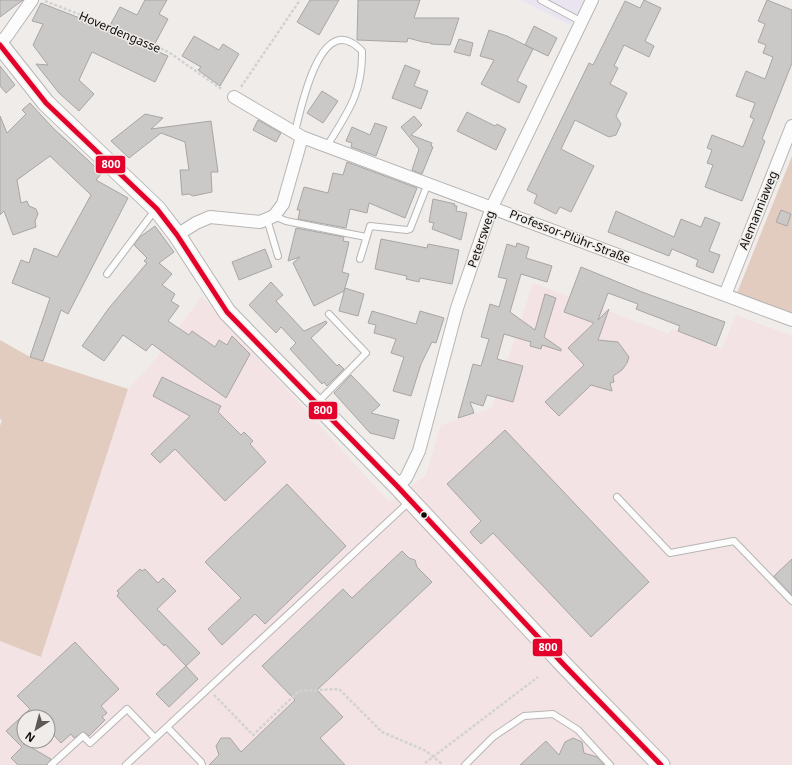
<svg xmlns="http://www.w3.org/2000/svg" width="792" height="765" font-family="'Noto Sans',sans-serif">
	<rect width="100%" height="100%" fill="#efecea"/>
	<path fill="#eae4f0" d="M521 0H584L571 25Z"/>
	<path fill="#f3e3e4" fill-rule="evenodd" d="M533 283 669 334 672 329 722 349 736 315 792 336V765H0V641L41 656 128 389 150 366 202 296 389 502 426 475 441 425 492 408ZM24 717H48V741H24Z"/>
	<path fill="#e2ccbf" d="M792 156V314L737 293Z
		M0 340 30 357 128 389 41 657 0 641V426L2 420 0 419Z"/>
	<path fill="#cbc9c8" stroke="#a8a5a5" d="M0 0H23L0 17Z
		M145 0H167L159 14 168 19 152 49 168 56 155 82 92 52 79 80 94 94 79 111 59 93 36 64 48 65 33 45 43 24 32 21 41 3 108 29 120 7 137 15Z
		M310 0H339L319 35 297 22Z
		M358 0H420L414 18H459L450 45 431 44V43L423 42 408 38 407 42 357 40Z
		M644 0 661 8 645 41 654 46 649 57 624 45 614 66 618 68 610 84 627 93 616 116 621 124 616 135 609 137 575 120 561 149 594 166 571 212 560 207 556 214 534 203 537 195 527 190 589 63 593 65 625 1 640 8Z
		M767 0 792 10V63L762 139 765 141 742 201 705 187 713 165 707 163 712 150 707 148 712 135 743 147 754 119 750 117 755 103 736 96 746 71 765 79 773 57 763 53 766 45 758 42 765 24 758 21Z
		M534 26 557 38 548 56 525 45Z
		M489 30 507 36 533 49 517 81 527 86 519 103 481 84 494 60 480 56Z
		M194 36 219 50 223 44 239 54 220 86 198 70 201 67 182 56Z
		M459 39 473 43 470 56 454 52Z
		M405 65 420 71 414 86 428 91 421 109 392 98Z
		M0 66 15 85 6 93 0 86Z
		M322 91 338 101 323 123 307 113Z
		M30 103 53 128 102 173 96 180 128 198 68 314 61 310 43 361 30 357 50 298 12 283 21 260 29 263 34 248 57 257 91 195 50 156 17 180 21 203 27 201 29 206 36 209 38 214 35 221 36 227 13 235 4 211 0 215V116L7 133 26 114 22 110Z
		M467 112 495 126 497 124 506 129 496 150 457 131Z
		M145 114 163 118 151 129 211 121 218 172H211L212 192 193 196 189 194 182 195 180 170H189L185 142 161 133 129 158 111 141Z
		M414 116 422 125 411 135 432 143 431 146 433 147 422 174 412 170 419 149 401 127Z
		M258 120 281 133 276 142 253 130Z
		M375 123 387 127 376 156 351 147 352 143 346 141 352 127 370 135Z
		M347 162 417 188 405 218 369 203 367 213 350 209 346 228 298 219 300 210H297L304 187 328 193 333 173 343 175Z
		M433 199 455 204 454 206H457L456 211 467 213 461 240 432 229 434 223 429 222Z
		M781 210 791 214 787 226 776 222Z
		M616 211 674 237 681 219 701 227 705 217 720 223 709 251 720 255 713 273 696 266 698 260 672 249 669 256 608 232Z
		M155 226 174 252 159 263 172 274 162 285 175 294 171 301 179 306 168 321 189 335 192 331 215 347 219 340 227 345 232 336 250 354 226 398 152 344 146 351 123 335 104 361 82 346 109 308 147 263 144 261 147 258 134 245 140 237Z
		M296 228 344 237 343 241 349 242 342 272 349 274 344 291 314 306 293 263 300 257 288 261Z
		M381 239 427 248 428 244 459 250 452 284 420 278 419 282 406 279 407 276 375 269Z
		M517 243 529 247 526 258 552 266 547 282 521 274 510 312 535 330 545 294 556 298 544 337 561 349V351L542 345 541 349 530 346 531 342 504 334 497 359 523 366 513 402 487 395 483 406 470 402 474 413 458 418 473 364 481 366 489 339 481 337 490 304 499 307 507 279 498 277 507 244 516 247Z
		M265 249 272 267 239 280 232 262Z
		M581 267 642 292 725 322 716 346 678 331 680 326 636 309 638 304 608 293 598 320 609 309 598 340 618 342 629 357 627 363 622 370 613 376 614 382 610 383 612 391 591 385 559 416 545 402 584 365 568 348 594 323 564 312Z
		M271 282 283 295 276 301 304 331 326 321 327 323 311 338 337 366 339 364 344 369 327 386 324 382 322 384 290 349 296 343 281 327 276 333 249 305Z
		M345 288 364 294 358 316 339 311Z
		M372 311 416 324 420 311 444 318 436 343 432 342 421 364 411 396 393 391 404 357 391 353 396 339 374 333 376 325 368 323Z
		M351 375 380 405 371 413 399 420 394 439 370 433 334 393Z
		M162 377 221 406 218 412 241 435 244 432 253 441 250 444 266 462 225 501 175 449 160 463 151 454 190 416 153 396Z
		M505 430 649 582 591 637 493 533 481 544 474 537 470 532 481 521 447 484Z
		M287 484 346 546 265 624 255 614 222 645 208 629 241 598 205 562Z
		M402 551 409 558 415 560 417 567 432 582 317 690 343 717 320 738 345 765H209L219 755 216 746 221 738H230L241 752 295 700 262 666 343 589 352 598Z
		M792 559V595L774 576Z
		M140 569 142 571 145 569 158 583 163 578 176 591 157 609 200 653 186 666 165 644 164 646 117 596 119 593 117 591Z
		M75 642 119 689 101 706 107 713 102 717 105 720 89 736 84 732 74 738 71 734 61 743 48 729V717H24V745L25 744 51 759 47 765H18L11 758 22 747 6 731 30 709 17 696Z
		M186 666 198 679 169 707 156 694Z
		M573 738 582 742 584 753 597 757 604 765H520L546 741 559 755 565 742Z"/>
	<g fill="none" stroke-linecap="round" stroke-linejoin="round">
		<g stroke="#b7b6b4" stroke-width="8">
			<path id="lane" d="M541 0 582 22
				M295 132C300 112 318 22 352 43 356 45 359 48 362 51 363 92 348 112 327 146
				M274 216 286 221 366 237
				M267 219 278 256
				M360 259 370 226 407 230 410 229 428 183
				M107 274 155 210
				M317 403 366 353 329 314
				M617 497 670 553 734 541 792 601
				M167 727 201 762 202 765
				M51 765 83 736 90 743 127 709 155 738
				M126 765 409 502
				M465 765 493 737 524 716 553 714 578 730 610 765"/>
		</g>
		<g stroke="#b7b6b4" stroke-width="14">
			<path id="street" d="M0 42 6 37 32 0
				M234 97 302 137 792 320
				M177 235 196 223 210 217 260 222 274 216 283 204 302 137
				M725 295 792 126
				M397 486 406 478 419 451 457 308 492 207 592 0"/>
		</g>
		<g stroke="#b7b6b4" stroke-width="19">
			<path id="secondary" d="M0 45 46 103 157 209 177 235 227 312 397 486 565 666 661 765"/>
		</g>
		<path stroke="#d3d2d2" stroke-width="2.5" stroke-dasharray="3 2" stroke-linecap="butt" d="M45 1 138 37 170 53 223 90
			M241 87 300 0
			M214 695 253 735 299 691 339 689 382 732 426 751 442 764
			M425 763 538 677"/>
		<use href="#lane" stroke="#fdfcfc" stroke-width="6"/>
		<use href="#street" stroke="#fdfcfc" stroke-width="12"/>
		<use href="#secondary" stroke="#fdfcfc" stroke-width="17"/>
		<g stroke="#f0ece9" stroke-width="8">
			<path id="bus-1" d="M0 45 46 103 157 209 177 235 227 312 397 486 565 666 661 765"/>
		</g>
		<use href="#bus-1" stroke="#e4002b" stroke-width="5"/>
	</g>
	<circle fill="#0d0c0b" stroke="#f0ece9" stroke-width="1.5" cx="424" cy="515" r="3.5"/>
	<g text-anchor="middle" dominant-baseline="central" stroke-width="3" stroke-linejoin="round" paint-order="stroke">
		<g font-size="12" fill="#0d0c0b" stroke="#f0ece9">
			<text transform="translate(120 32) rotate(23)">Hoverdengasse</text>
			<text transform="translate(758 210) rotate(-68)">Alemanniaweg</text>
			<text transform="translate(570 236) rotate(21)">Professor-Plühr-Straße</text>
			<text transform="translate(481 239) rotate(-71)">Petersweg</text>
		</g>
	</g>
	<g stroke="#f0ece9" stroke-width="1.5">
		<rect x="95" y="155" width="31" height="19" rx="4" fill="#e4002b"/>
		<rect x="308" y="401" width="30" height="19" rx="4" fill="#e4002b"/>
		<rect x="532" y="638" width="31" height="19" rx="4" fill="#e4002b"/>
	</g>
	<g font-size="11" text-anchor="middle" font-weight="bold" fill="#fff">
		<text x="111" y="168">800</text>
		<text x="323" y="414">800</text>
		<text x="548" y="651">800</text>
	</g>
	<g transform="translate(36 729) rotate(216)"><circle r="19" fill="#f0ece9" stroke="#959290"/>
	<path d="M0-3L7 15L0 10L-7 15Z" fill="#5c5a59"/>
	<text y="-6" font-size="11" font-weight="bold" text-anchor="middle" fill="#0d0c0b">N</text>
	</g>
</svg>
